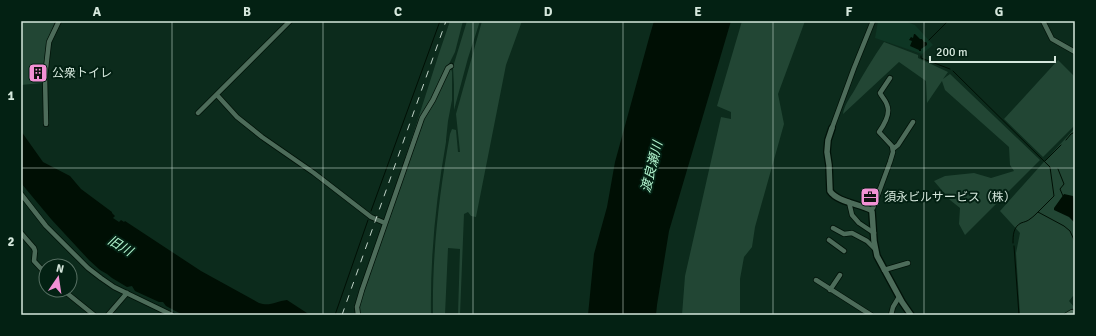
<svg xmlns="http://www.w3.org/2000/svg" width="1096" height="336" font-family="Signika,'Noto Sans JP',sans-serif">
	<rect width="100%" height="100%" fill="#0c2b1c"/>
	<path fill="#0e3624" d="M878 21H904L915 25 933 45 922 54 875 38Z"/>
	<path fill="#224634" d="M21 21H55L48 42 42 83 21 85Z
		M450 21H463L455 52 432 98 407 155 405 158C421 112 434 66 450 21Z
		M467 21H480L468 58 454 110V85L453 67Z
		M482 21H522L506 65 476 217 471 216 468 212 464 214 460 315H458L460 249 448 248 445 315H433C432 254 439 194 450 134L452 129 456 130 458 152H460L456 114Z
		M742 21H805L778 94 784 124 755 227 752 247 744 257 740 279V315H682L685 276 721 117 731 119V112L717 106Z
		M884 42 918 55V58L948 72 943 79 950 74 1040 160 965 235 959 224 960 208 950 200 934 181 945 176 974 173 991 178 1014 171 1010 165 1009 147 945 90 942 81 927 103 926 81 899 62 843 114C844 106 849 99 854 91 863 74 873 58 884 42Z
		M1058 60 1075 77V125L1043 157 1004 119Z
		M451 68 452 72V100L448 121 446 140V142C436 199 430 257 431 315H360L359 309 361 297 422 123 449 70Z
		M1075 128V297L1073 296 1069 301 1075 308 1065 314 1062 315H1020L1016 253 1020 233 1000 211 1042 164Z"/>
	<path fill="#000f04" d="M654 21H731L669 231 657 305 656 315H588L594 254 607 207 615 162 649 38Z
		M914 34H915L920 39H922L924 42H926L927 43V45L921 49V51H919V50L910 46 912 41 909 40 911 37 913 38Z
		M21 131 43 162 70 176 81 189 112 212V213L115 216 113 218 119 222 121 220 124 222 125 221 201 271 259 303C270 307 276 301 287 300L310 315H183L166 306 163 302H159L135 291 132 286 127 287 112 278 107 274 100 270 89 260 51 219 21 183Z
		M1064 194 1073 196 1075 200 1074 222 1069 217 1054 210V208Z"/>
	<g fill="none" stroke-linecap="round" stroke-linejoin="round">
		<path stroke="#000f04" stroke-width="1" d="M929 40 948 21
			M921 56V58L950 69
			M953 71 1050 167 1054 196 1038 212 1064 226 1070 231 1075 242
			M1066 140 1071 134 1075 132
			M1045 161 1061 145
			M1058 169 1064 184 1060 189 1063 196
			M371 211 440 21
			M1013 243C1013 236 1013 227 1021 223 1024 222 1028 221 1030 219 1033 217 1035 215 1038 212
			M1014 246 1019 315
			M335 315 368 220"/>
		<g stroke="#001208" stroke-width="6">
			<path id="minor" d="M1043 21 1052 39 1075 52
				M217 95 237 117 262 137 314 173 371 217 385 223
				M198 113 290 21
				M46 124 45 77 49 42 59 21
				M832 128 854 68 873 21
				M893 149 898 145 913 122
				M21 194 46 226 88 268 101 278 114 287 172 315
				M849 202 852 215 859 223 874 233
				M871 210 873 208 890 162 893 152 892 146 879 132C884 125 891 114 887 105 886 101 882 97 880 93L890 78
				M833 228 844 234 852 233 867 241 875 249
				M21 233 34 248 35 251 34 261 46 274
				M829 240 844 251
				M884 270 908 263
				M816 280 871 315
				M63 290 94 315
				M830 290 840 275
				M108 315 127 293
				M358 315 357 307 362 290 422 118 433 100 448 68 451 66
				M891 315 893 307 899 297
				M1067 315 1072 312"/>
		</g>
		<g stroke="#001208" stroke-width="8">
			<path id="tertiary" d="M832 128 828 140 827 152 829 165 830 191C837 202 860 204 871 210L872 212 874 241 877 256 902 302 911 315"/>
		</g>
		<use href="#minor" stroke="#4d6c5a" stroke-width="4.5"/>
		<use href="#tertiary" stroke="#4d6c5a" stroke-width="5.5"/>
		<path stroke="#c0d3c8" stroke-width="1" stroke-dasharray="7 7" stroke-linecap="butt" d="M342 315 446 21"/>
	</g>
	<path fill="none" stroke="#d5e7dc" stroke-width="1" stroke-opacity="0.55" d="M172 21V315M323 21V315M473 21V315M623 21V315M773 21V315M924 21V315M21 168H1075"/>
	<defs>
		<g id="building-square" transform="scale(1)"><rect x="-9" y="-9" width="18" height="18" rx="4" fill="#f391d5" stroke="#032113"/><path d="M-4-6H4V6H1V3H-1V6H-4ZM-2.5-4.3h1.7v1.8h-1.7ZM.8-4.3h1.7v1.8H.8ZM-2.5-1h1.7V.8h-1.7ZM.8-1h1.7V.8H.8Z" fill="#111"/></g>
		<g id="office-square" transform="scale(1)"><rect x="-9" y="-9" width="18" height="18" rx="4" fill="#f391d5" stroke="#032113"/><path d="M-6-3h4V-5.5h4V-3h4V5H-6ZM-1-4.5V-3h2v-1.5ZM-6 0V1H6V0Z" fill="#111"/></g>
	</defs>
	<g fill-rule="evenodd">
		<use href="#building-square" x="38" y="73"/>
		<use href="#office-square" x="870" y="197"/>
	</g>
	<g text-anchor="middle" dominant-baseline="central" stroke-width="4" stroke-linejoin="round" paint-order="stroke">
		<g font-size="12" fill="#d5e7dc" stroke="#032113" text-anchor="start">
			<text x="52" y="73">公衆トイレ</text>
			<text x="884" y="197">須永ビルサービス（株）</text>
		</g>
		<g font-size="13" font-style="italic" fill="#b2f5cf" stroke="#032113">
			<text transform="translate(652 167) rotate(-76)">渡良瀬川</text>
			<text transform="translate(120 246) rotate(31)">旧川</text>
		</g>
	</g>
	<rect width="1096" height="336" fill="none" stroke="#032113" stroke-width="44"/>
	<g transform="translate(58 278) rotate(13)"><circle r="19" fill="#032113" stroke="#577063"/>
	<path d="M0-3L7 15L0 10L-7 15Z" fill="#f391d5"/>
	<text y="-6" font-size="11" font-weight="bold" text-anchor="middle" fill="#d5e7dc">N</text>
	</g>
	<path d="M930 56v6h125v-6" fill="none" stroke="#d5e7dc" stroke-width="2"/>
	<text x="936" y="56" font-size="12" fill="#d5e7dc" stroke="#032113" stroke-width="3" paint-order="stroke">200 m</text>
	<rect x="22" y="22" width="1052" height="292" fill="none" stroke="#d5e7dc" stroke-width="1.5"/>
	<g font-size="13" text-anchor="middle" font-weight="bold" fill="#d5e7dc">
		<text x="97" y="16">A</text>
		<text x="247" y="16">B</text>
		<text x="398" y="16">C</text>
		<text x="548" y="16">D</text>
		<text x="698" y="16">E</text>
		<text x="849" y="16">F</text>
		<text x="999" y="16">G</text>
		<text x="11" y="100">1</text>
		<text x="11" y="246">2</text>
	</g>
</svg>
